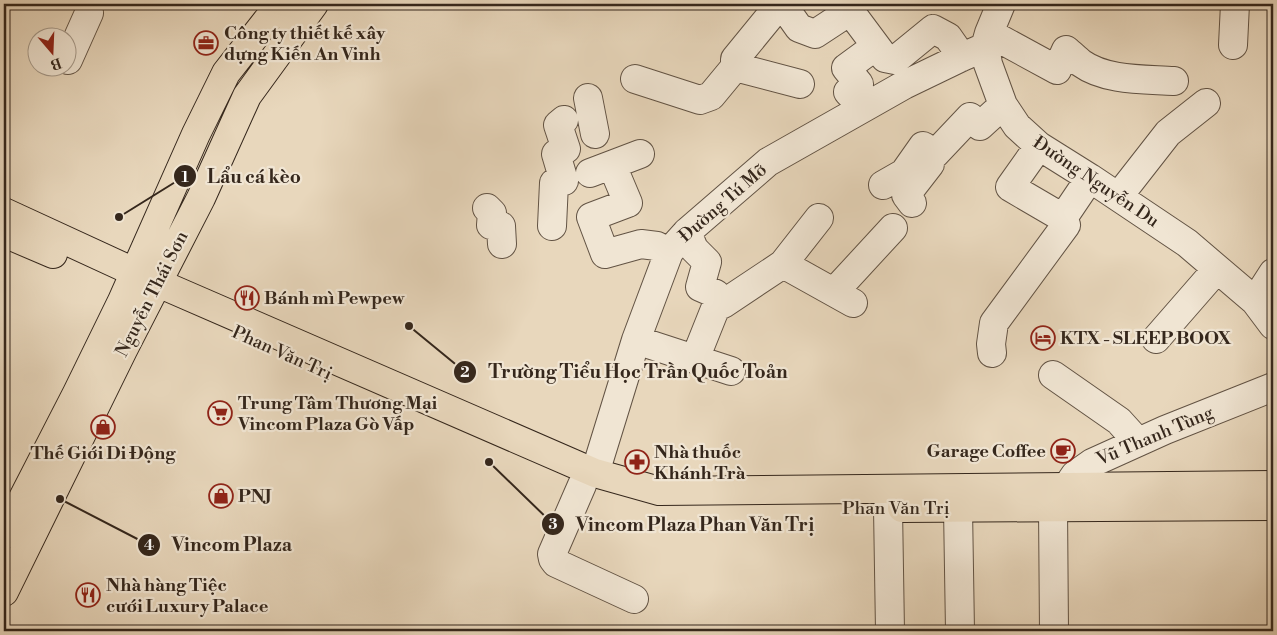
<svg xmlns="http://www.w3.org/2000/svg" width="1277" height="635" font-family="'Libre Bodoni',serif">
	<rect width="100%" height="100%" fill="#e8d7bc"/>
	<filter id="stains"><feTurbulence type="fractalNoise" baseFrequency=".004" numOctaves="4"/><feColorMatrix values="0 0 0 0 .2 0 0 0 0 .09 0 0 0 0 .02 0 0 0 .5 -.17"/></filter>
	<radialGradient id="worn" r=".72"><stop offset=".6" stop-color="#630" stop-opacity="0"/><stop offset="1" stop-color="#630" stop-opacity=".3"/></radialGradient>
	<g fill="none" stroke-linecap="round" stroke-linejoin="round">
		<g stroke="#625344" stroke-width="30">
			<path id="minor" d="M782 4 799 28 815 34 850 11
				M843 4 850 11 885 58 895 60 933 29 948 37 962 57
				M1001 4 989 33 985 47 988 64 1003 105 1017 126 1039 146 1090 178 1187 243 1255 301 1273 325
				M989 33 1057 70 1066 50C1071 54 1076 59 1081 63 1106 81 1144 79 1174 81
				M1233 45 1235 4
				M68 60 89 13
				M735 67 800 84
				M635 79 700 100 711 96 735 67V59L780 4
				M588 98 595 134
				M863 108 848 92 859 84 846 68 876 46
				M564 120 558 125 566 149
				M1039 146 1010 187 1063 218
				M612 165 628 203 591 217 605 254 641 244 657 246 669 252
				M590 173 640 154
				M883 185 904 173 923 146 935 154 970 117 980 126 1003 105
				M1118 197 1168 133 1206 103
				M912 203 906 195 930 164
				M487 208 492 213 491 225 501 226 502 244
				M552 226 554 183 564 181 556 154
				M687 232 694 249 707 262 700 287 716 294 723 304 783 264 853 303
				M783 264 819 218
				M834 292 893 228
				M1255 301 1273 273
				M1156 339 1217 269
				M636 340 731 371
				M992 353 991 344 994 323 1066 225 1063 218 1090 178
				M695 359 719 299
				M1053 375 1119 421 1138 442
				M595 473 636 340 669 252 687 232 768 162 904 85 962 57 985 47
				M582 485 552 554 553 559 556 563 634 599
				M888 508 890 631
				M958 508 960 631
				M1054 631 1053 507 1075 475 1092 463 1165 430 1273 387"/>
		</g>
		<g stroke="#35271c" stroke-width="30">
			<path id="major" d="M4 212 158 283 595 473 659 491 1273 485
				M4 233 53 254
				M902 508 1273 506
				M4 535 77 393 122 301 196 134 226 73 280 4
				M4 592 123 350 201 198 247 96 314 4"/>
		</g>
		<use href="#minor" stroke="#f0e5d3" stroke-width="28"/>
		<use href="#major" stroke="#e8d7bc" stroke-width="28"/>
	</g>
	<defs>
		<g id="office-ring" transform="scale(1.25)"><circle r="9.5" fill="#f0e5d3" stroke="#8f2418" stroke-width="1.5"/><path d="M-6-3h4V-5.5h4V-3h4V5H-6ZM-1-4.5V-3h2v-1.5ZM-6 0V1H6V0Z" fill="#8f2418"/></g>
		<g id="restaurant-ring" transform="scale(1.25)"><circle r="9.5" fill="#f0e5d3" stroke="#8f2418" stroke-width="1.5"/><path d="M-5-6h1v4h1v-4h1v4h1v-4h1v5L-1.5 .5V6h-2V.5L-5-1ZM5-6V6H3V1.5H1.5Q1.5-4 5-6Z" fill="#8f2418"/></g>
		<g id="hotel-ring" transform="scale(1.25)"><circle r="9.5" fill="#f0e5d3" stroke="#8f2418" stroke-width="1.5"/><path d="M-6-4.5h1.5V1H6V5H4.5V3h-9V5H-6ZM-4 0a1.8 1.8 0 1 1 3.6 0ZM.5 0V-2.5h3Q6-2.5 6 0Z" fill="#8f2418"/></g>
		<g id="supermarket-ring" transform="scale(1.25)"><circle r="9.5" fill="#f0e5d3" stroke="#8f2418" stroke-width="1.5"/><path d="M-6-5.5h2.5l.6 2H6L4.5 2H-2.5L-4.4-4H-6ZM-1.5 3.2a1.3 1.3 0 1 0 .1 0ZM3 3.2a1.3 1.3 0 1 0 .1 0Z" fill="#8f2418"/></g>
		<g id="shop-ring" transform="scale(1.25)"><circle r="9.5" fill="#f0e5d3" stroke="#8f2418" stroke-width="1.5"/><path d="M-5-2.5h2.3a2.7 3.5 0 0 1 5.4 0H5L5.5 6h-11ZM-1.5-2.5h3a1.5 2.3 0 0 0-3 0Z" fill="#8f2418"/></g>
		<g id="cafe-ring" transform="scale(1.25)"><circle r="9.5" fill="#f0e5d3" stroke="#8f2418" stroke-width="1.5"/><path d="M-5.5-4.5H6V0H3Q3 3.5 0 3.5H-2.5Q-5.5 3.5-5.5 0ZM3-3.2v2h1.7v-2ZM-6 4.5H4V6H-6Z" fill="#8f2418"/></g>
		<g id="pharmacy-ring" transform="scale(1.25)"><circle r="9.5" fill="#f0e5d3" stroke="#8f2418" stroke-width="1.5"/><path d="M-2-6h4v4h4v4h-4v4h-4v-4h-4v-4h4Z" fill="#8f2418"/></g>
	</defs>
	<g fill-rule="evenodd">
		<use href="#office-ring" x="206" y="43"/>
		<use href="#restaurant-ring" x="247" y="298"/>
		<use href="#hotel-ring" x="1043" y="338"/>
		<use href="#supermarket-ring" x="220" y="413"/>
		<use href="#shop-ring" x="103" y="427"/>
		<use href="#cafe-ring" x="1063" y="451"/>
		<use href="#pharmacy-ring" x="637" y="462"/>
		<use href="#shop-ring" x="221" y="496"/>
		<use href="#restaurant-ring" x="88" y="595"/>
	</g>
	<g text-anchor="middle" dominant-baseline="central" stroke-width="4.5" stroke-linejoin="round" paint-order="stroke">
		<g font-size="18" font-weight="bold" fill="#35271c" stroke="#f0e5d3" text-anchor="start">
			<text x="224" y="33">Công ty thiết kế xây<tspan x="224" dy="21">dựng Kiến An Vinh</tspan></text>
			<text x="264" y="298">Bánh mì Pewpew</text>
			<text x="1060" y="338">KTX - SLEEP BOOX</text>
			<text x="238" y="403">Trung Tâm Thương Mại<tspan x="238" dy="21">Vincom Plaza Gò Vấp</tspan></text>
			<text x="1046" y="451" text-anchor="end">Garage Coffee</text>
			<text x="654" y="452">Nhà thuốc<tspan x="654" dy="21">Khánh Trà</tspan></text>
			<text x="103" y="453" text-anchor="middle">Thế Giới Di Động</text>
			<text x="238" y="496">PNJ</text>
			<text x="106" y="585">Nhà hàng Tiệc<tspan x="106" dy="21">cưới Luxury Palace</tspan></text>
		</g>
		<g font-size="18" fill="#35271c" stroke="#f0e5d3">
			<text transform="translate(1096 182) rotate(34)">Đường Nguyễn Du</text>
			<text transform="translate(723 203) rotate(-41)">Đường Tú Mỡ</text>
			<text transform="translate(152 294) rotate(-63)">Nguyễn Thái Sơn</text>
			<text transform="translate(282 353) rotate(24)">Phan Văn Trị</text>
			<text transform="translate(1155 436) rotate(-23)">Vũ Thanh Tùng</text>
			<text x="896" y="508">Phan Văn Trị</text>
		</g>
	</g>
	<path fill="none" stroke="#35271c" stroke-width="2" d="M119 217L185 176M409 326L465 372M489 462L553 524M60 499L149 545"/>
	<g fill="#35271c" stroke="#f0e5d3" stroke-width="2">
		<circle cx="119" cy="217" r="5"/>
		<circle cx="409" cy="326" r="5"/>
		<circle cx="489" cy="462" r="5"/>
		<circle cx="60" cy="499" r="5"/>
		<circle cx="185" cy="176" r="12"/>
		<circle cx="465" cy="372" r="12"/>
		<circle cx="553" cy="524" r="12"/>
		<circle cx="149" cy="545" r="12"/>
	</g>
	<g font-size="15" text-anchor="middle" font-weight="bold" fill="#fff">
		<text x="185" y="182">1</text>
		<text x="465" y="377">2</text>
		<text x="553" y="529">3</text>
		<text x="149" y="550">4</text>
	</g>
	<g font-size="19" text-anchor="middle" font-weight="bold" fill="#35271c" stroke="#f0e5d3" stroke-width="4.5" stroke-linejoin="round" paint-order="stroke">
		<text x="254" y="183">Lẩu cá kèo</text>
		<text x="638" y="378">Trường Tiểu Học Trần Quốc Toản</text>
		<text x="695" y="531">Vincom Plaza Phan Văn Trị</text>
		<text x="232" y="551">Vincom Plaza</text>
	</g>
	<rect width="1277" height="635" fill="none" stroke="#e8d7bc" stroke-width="20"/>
	<rect x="5" y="5" width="1267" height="625" fill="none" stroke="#35271c" stroke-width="2.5"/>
	<rect x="10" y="10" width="1257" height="615" fill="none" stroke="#35271c"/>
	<g transform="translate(52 52) rotate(161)"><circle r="24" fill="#f0e5d3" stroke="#a5998a"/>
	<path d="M0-4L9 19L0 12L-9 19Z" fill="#8f2418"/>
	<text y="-8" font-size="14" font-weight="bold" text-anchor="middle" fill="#35271c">B</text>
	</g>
	<rect width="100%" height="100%" filter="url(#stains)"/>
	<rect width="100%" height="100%" fill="url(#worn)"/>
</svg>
